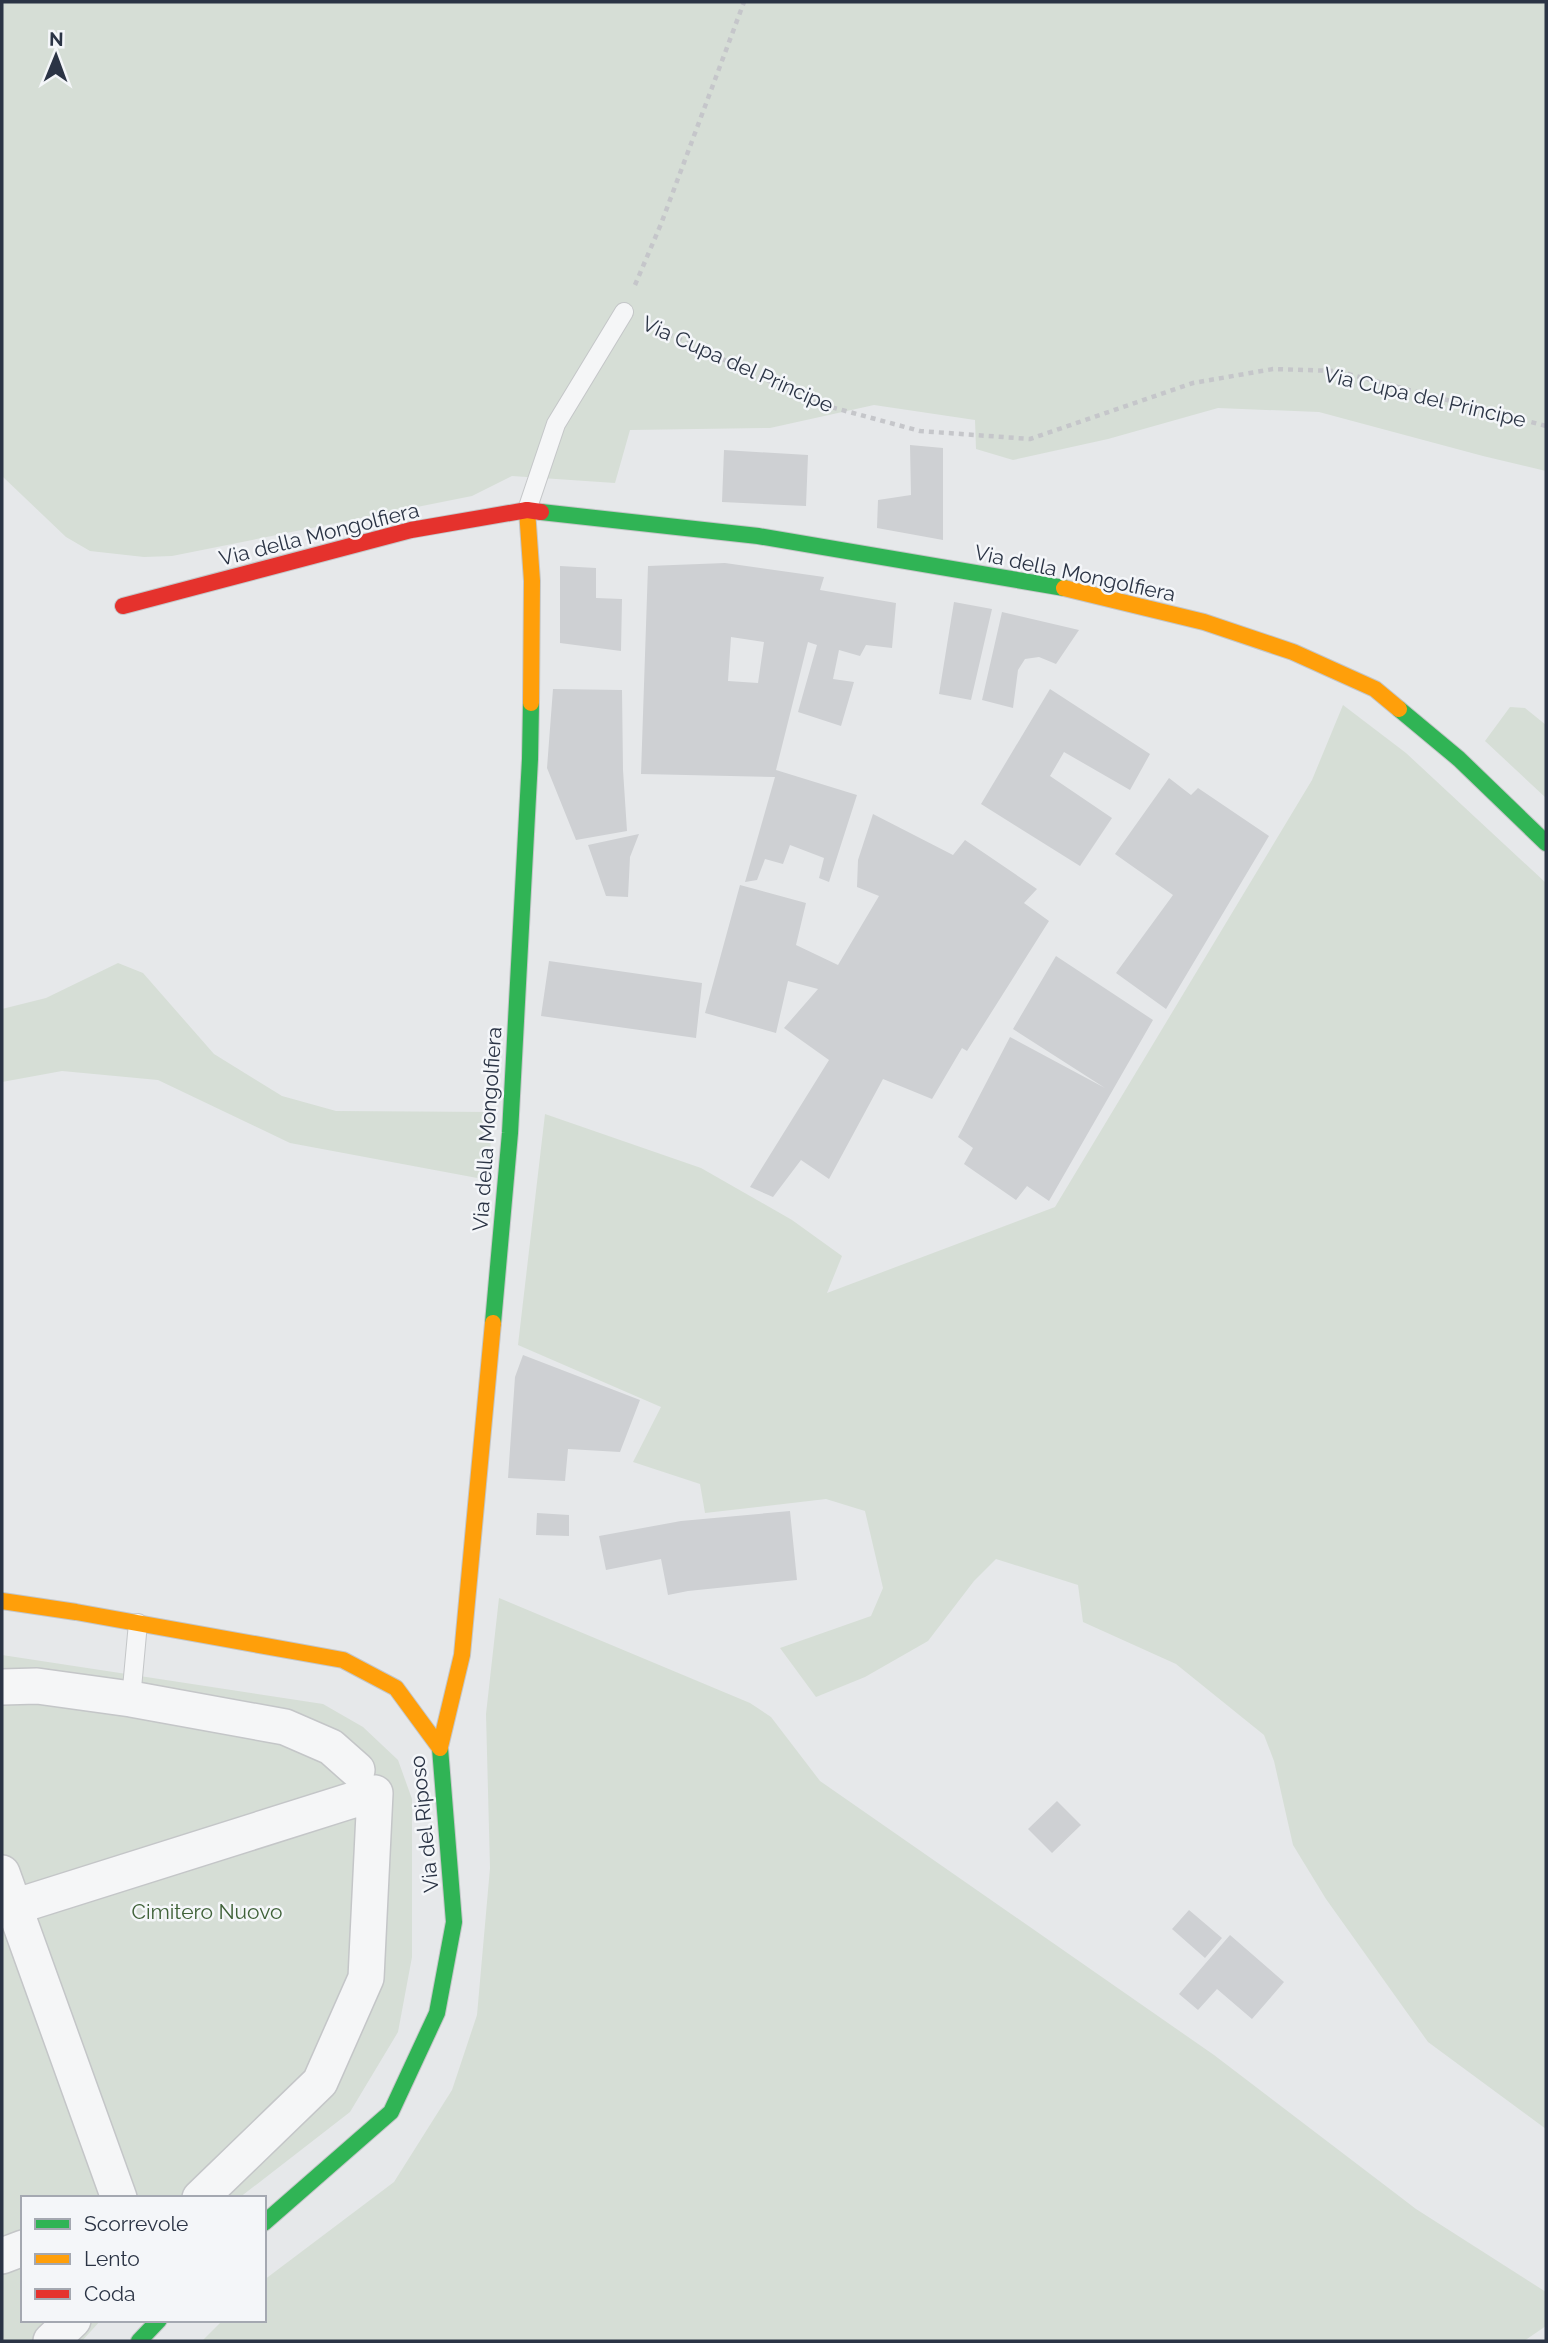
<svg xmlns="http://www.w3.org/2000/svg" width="1548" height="2343" font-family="Raleway,sans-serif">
	<rect width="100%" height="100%" fill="#e6e8ea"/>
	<path fill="#d6ded6" d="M2 2H1546V471L1483 456 1319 412 1218 408 1108 439 1013 460 976 449 975 420 874 405 770 428 630 430 615 483 512 476 472 496 172 556 144 557 90 551 66 537 2 476Z
		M1343 705 1406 753 1546 883V2129L1428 2042 1326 1899 1293 1845 1274 1761 1264 1735 1176 1664 1083 1622 1078 1585 996 1559 974 1581 928 1641 865 1677 816 1697 780 1648 871 1616 883 1588 865 1511 826 1499 705 1513 700 1484 633 1462 661 1407 518 1345 545 1114 701 1168 792 1220 842 1256 827 1293 1055 1207 1312 780Z
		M1510 707 1525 708 1546 725V798L1485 741Z
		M118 963 143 973 214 1054 282 1096 336 1111 493 1112 488 1180 290 1143 158 1080 62 1071 2 1082V1009L46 998Z
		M499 1598 750 1703 771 1717 820 1781 1214 2055 1416 2209 1546 2292V2326L1524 2341H202L223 2320H264V2280L394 2182 452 2090 477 2015 490 1868 486 1714Z
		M2 1655 323 1704 363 1727 398 1760 412 1799V1957L398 2032 350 2112 239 2198H23V2320H101L82 2341H2Z"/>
	<path fill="#ced0d3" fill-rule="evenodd" d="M910 445 943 448V540L877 528 878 500 911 495Z
		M724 450 808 455 806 506 722 502Z
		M725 563 824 577 820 590 896 603 892 648 866 645 860 656 839 650 833 679 854 682 841 726 798 712 817 645 808 642 776 770 857 795 829 882 819 878 824 858 790 845 783 864 765 859 757 880 745 882 775 777 641 774 648 566ZM731 637 764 642 758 683 728 681Z
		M560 566 596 568V598L622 599 621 651 560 643Z
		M954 602 992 609 971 700 939 694Z
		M1002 612 1079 630 1056 664 1039 657 1025 659 1018 670 1013 708 982 700Z
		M553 689 622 690 623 770 627 831 576 840 547 768Z
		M1050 689 1150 754 1130 790 1064 752 1050 776 1112 818 1080 866 981 804Z
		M1169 778 1191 795 1198 788 1269 836 1166 1009 1116 973 1173 895 1115 854Z
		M873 814 953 855 965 840 1037 889 1024 903 1049 921 967 1051 962 1048 932 1099 883 1079 829 1179 801 1160 773 1197 750 1187 829 1060 784 1028 818 989 788 981 776 1033 705 1013 740 885 806 903 796 945 838 965 879 896 857 887 858 860Z
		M639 834 630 857 628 897 606 896 588 845Z
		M1056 956 1153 1020 1049 1201 1027 1186 1016 1200 964 1164 973 1148 958 1137 1010 1037 1105 1088 1013 1029Z
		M549 961 702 983 696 1038 541 1016Z
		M523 1355 640 1400 620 1452 568 1449 565 1481 508 1478 515 1377Z
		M790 1511 797 1580 688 1591 668 1595 661 1559 606 1570 599 1536 681 1521Z
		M537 1513 569 1515V1536L536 1535Z
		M1057 1801 1081 1825 1052 1853 1028 1829Z
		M1189 1910 1222 1938 1205 1958 1172 1929Z
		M1230 1935 1284 1982 1252 2019 1217 1989 1198 2010 1179 1994Z"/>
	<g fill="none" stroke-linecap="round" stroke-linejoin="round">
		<g stroke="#c4c6c8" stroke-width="20">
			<path id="lane" d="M527 510 556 424 624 312
				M131 1699 138 1623"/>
		</g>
		<g stroke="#c4c6c8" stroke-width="38">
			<path id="street" d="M2 1687 37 1686 131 1699 285 1727 331 1747 357 1770
				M2 1873 119 2198
				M14 1907 375 1793 366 1978 320 2082 200 2198
				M2 2256 23 2248
				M51 2341 73 2320"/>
		</g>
		<g stroke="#c4c6c8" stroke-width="18">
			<path id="fast" d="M541 512 758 536 1064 588
				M1399 709 1459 759 1546 843
				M493 1323 510 1133 530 759 531 703
				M264 2223 391 2112 437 2013 454 1922 440 1748
				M139 2341 159 2320"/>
		</g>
		<g stroke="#c4c6c8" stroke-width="18">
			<path id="slow" d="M527 510 532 581 531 703
				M1064 588 1204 622 1293 652 1375 689 1399 709
				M2 1601 76 1612 343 1660 396 1688 440 1748
				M440 1747 462 1655 493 1323"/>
		</g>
		<g stroke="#c4c6c8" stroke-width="18">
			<path id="jam" d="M123 606 411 530 527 510 541 512"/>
		</g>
		<path stroke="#c5c6ca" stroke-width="4.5" stroke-dasharray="5 5" stroke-linecap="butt" d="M635 285 661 224 744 2
			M650 325 816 403 920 431 1030 439 1193 383 1273 369 1337 371 1546 426"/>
		<use href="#lane" stroke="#f5f6f7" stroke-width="18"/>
		<use href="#street" stroke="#f5f6f7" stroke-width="35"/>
		<use href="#fast" stroke="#30b455" stroke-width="16"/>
		<use href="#slow" stroke="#ff9f0a" stroke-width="16"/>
		<use href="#jam" stroke="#e5322d" stroke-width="16"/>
	</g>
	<g text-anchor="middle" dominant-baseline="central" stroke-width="5" stroke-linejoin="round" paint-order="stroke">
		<g font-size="21" fill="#2b3445" stroke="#f4f6f9">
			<text transform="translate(738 364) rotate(24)">Via Cupa del Principe</text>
			<text transform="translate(1425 397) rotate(13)">Via Cupa del Principe</text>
			<text transform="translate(319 534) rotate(-14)">Via della Mongolfiera</text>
			<text transform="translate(1075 573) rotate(12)">Via della Mongolfiera</text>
			<text transform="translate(487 1129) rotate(-86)">Via della Mongolfiera</text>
			<text transform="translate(424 1824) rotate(-96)">Via del Riposo</text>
		</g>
		<g font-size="21" fill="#3f6138" stroke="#f4f6f9">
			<text x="207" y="1911">Cimitero Nuovo</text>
		</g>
	</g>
	<rect width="1548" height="2343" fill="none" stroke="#2b3445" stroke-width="7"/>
	<rect x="21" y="2196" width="245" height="126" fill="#f4f6f9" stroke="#a4a8b1" stroke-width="2"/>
	<rect x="35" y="2219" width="35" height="10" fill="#30b455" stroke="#a4a8b1" stroke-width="2"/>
	<text x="84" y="2231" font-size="21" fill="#2b3445">Scorrevole</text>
	<rect x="35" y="2254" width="35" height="10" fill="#ff9f0a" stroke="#a4a8b1" stroke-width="2"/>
	<text x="84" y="2266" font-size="21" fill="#2b3445">Lento</text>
	<rect x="35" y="2289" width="35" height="10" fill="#e5322d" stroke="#a4a8b1" stroke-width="2"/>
	<text x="84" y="2301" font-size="21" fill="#2b3445">Coda</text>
	<g transform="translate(56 56) rotate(1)" stroke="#f4f6f9" stroke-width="5" paint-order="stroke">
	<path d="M0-5L12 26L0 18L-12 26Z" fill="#2b3445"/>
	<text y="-10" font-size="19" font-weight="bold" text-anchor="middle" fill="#2b3445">N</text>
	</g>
</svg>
